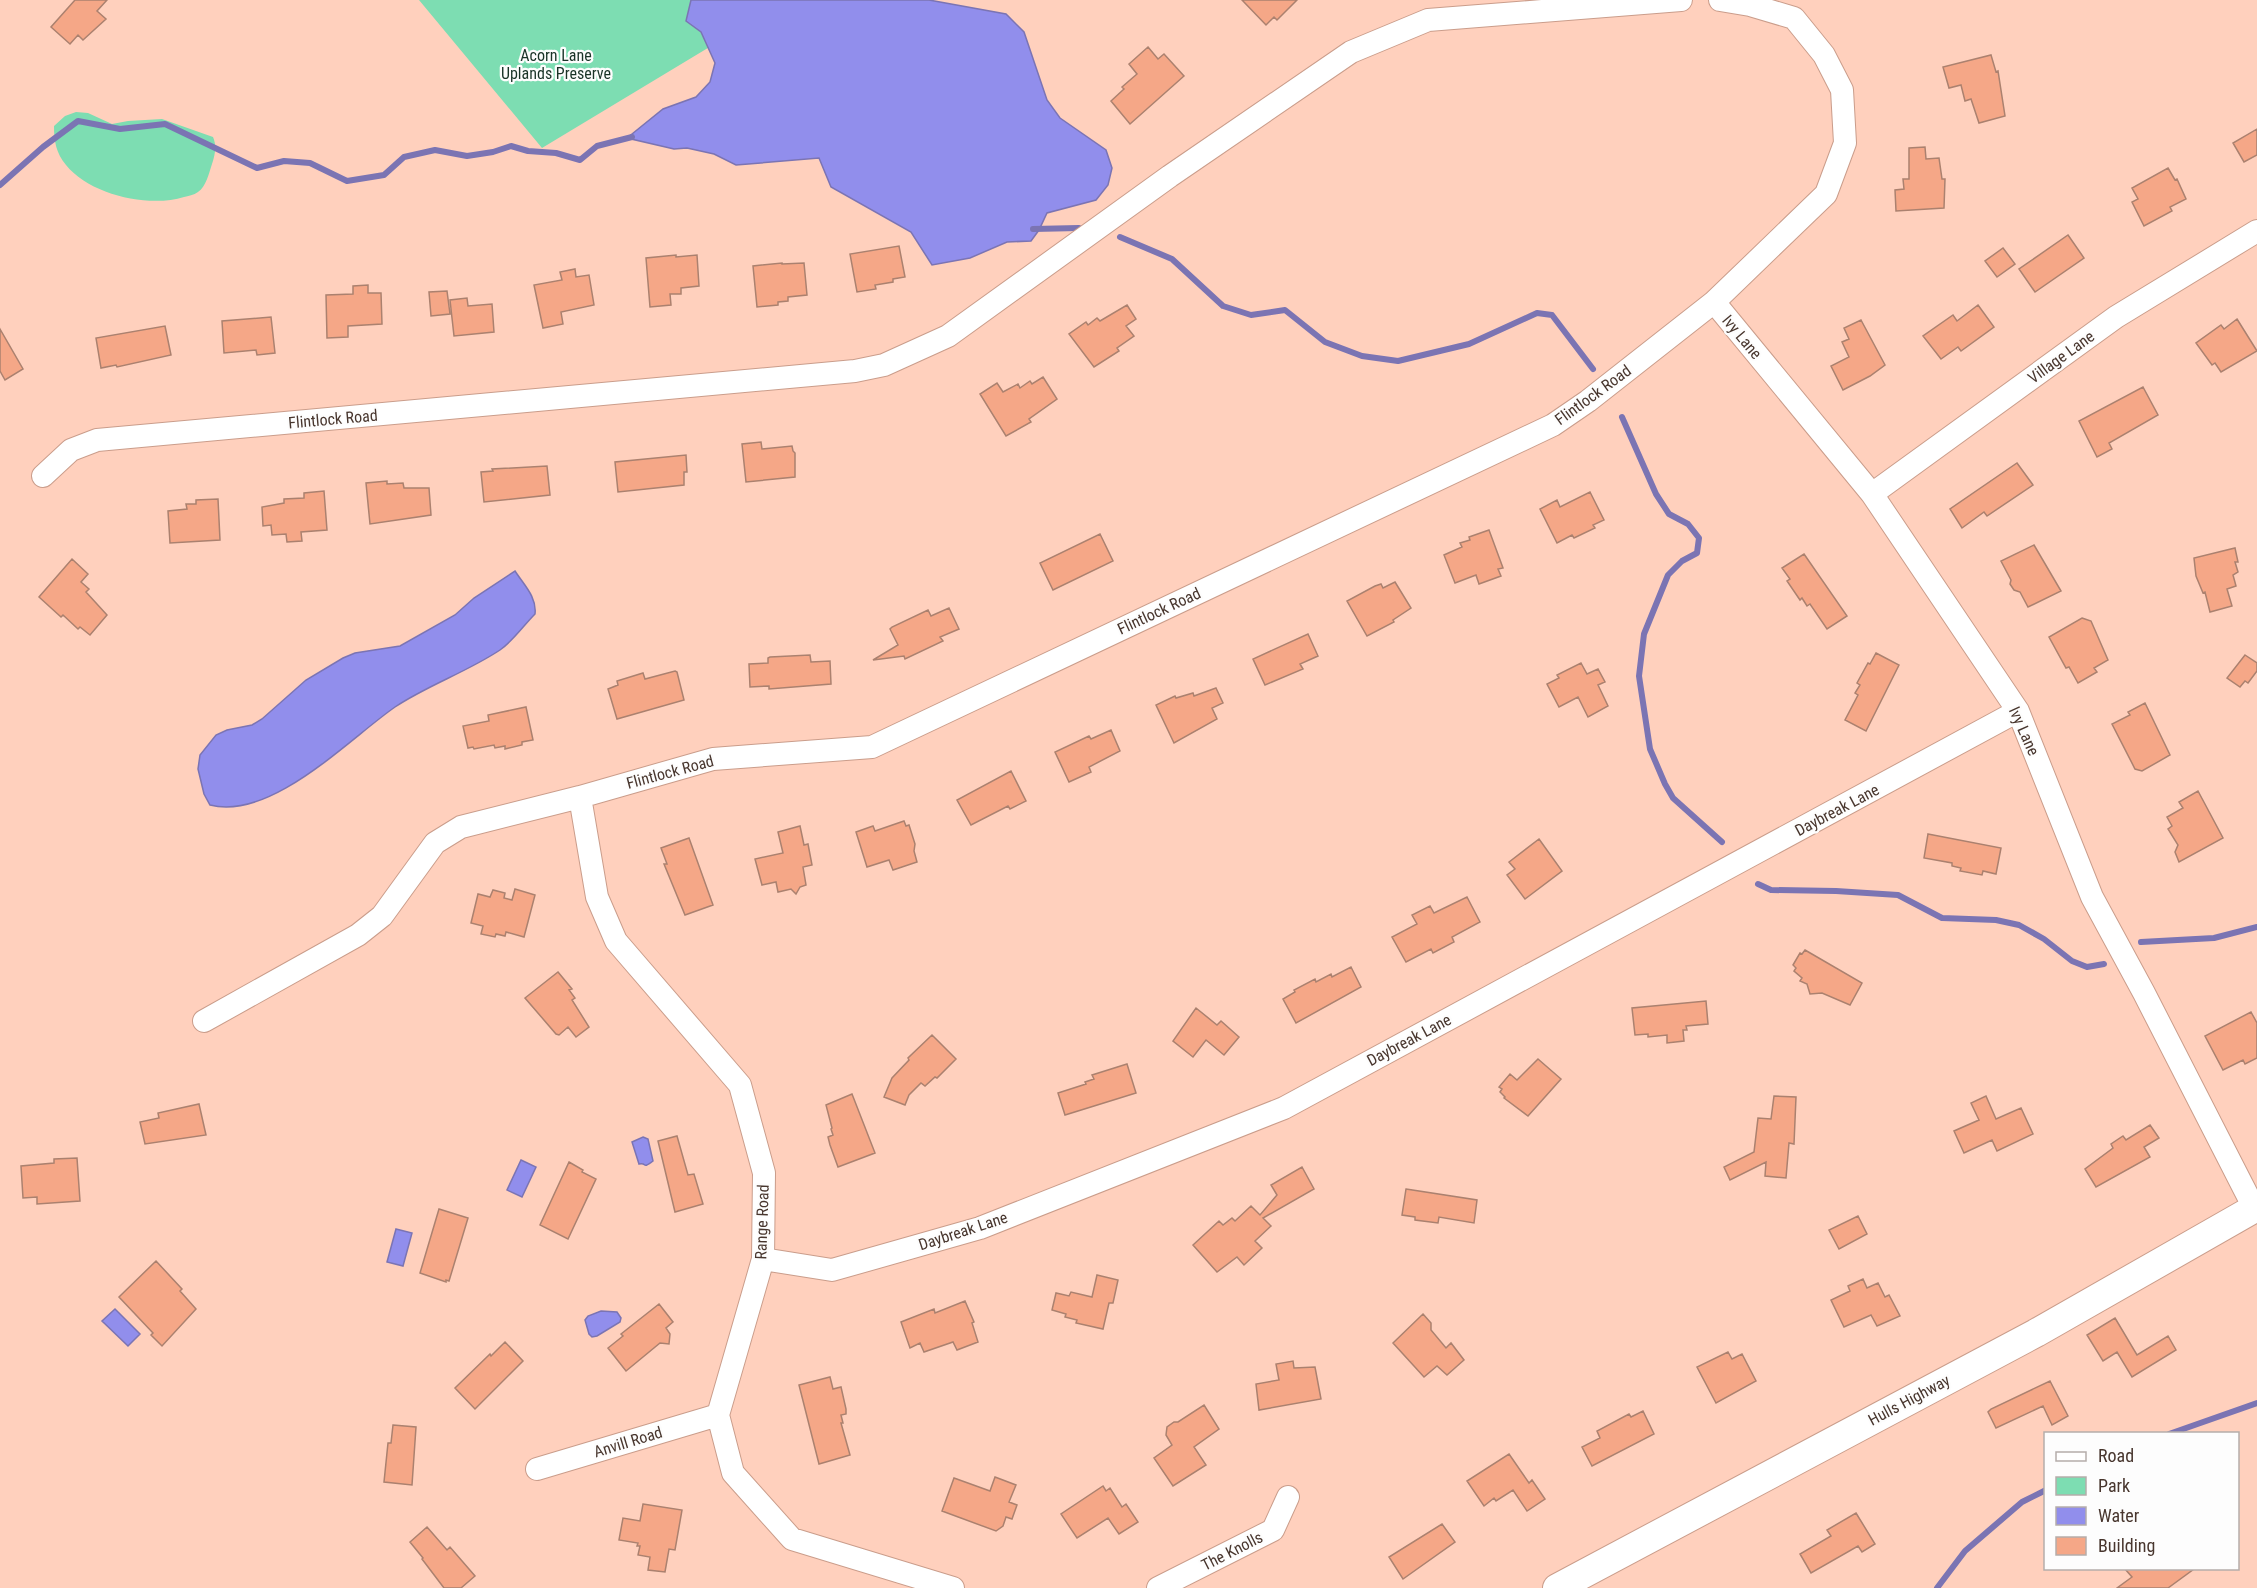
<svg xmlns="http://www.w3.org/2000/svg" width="2257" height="1588" font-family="'Roboto Condensed',sans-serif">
	<rect width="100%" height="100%" fill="#ffd0bd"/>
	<path fill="#7dddb2" d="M419 0H745L746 25 542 148Z
		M76 112 88 113 112 124 128 121 162 119 213 137C217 146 215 155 212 164 209 173 206 187 198 192 194 195 188 196 184 197 149 208 90 195 66 165 56 153 54 141 54 126L65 116Z"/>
	<path fill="#918eec" stroke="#7b74b3" stroke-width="1.5" d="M691 0H929L1006 14 1024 32 1047 100 1060 118 1106 150 1112 168 1108 185 1096 200 1047 213 1039 230 1031 241 1007 242 970 258 932 265 911 232 831 187 819 158 736 165 714 154 687 148 674 149 627 138 663 109 696 97 710 82 715 63 701 32 686 21Z
		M515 571C524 585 537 597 535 614 524 625 513 641 500 650 467 672 428 685 395 707 349 739 271 821 210 805L204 794 198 769 200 755 216 735 227 730 252 725 262 719 306 680 343 658 355 653 400 646 455 615 474 598Z
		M643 1137 648 1139 653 1161C641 1170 648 1162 639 1164L632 1142Z
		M521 1160 536 1167 522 1197 507 1190Z
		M396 1229 412 1233 403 1266 387 1262Z
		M115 1309 140 1334 128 1346 102 1321Z
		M601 1311 617 1312 621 1318 620 1322 597 1336 592 1337 589 1334 585 1320 588 1316Z"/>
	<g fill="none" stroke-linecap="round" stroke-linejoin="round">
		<path stroke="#7b74b3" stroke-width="6" d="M0 185 43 147 78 121 120 129 165 124 257 168 284 161 310 163 347 181 384 175 404 157 435 150 467 156 493 152 511 146 528 151 556 153 580 160 597 146 632 137
			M1033 229 1079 228
			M1120 237 1172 259 1223 306 1251 315 1285 310 1325 342 1362 356 1398 361 1469 344 1537 313 1552 315 1593 369
			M1622 417 1656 494 1669 514 1688 524 1699 538 1697 553 1682 561 1668 575 1644 634 1639 676 1650 749 1665 784 1673 798 1722 842
			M1758 884 1771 890 1836 891 1898 895 1942 918 1996 920 2019 925 2044 939 2072 961 2087 967 2104 964
			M2141 942 2214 938 2257 927
			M2169 1434 2257 1403
			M1937 1588 1965 1551 2022 1502 2046 1490"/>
	</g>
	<path fill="#f5a787" stroke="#ab816f" stroke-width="1.5" d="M75 0H107L97 11 106 19 83 40 78 35 70 44 51 27Z
		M1242 0H1297L1277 20 1274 17 1266 25Z
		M1148 47 1158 59 1164 54 1184 76 1130 124 1111 101 1124 89 1122 87 1137 74 1129 64Z
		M1991 55 1996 72 1998 71 2005 116 1979 123 1971 99 1965 101 1961 85 1949 88 1943 67Z
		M2257 129V155L2244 162 2233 143Z
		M1925 147 1926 159 1939 158 1942 179H1945L1944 208 1896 211 1895 190 1904 189 1903 179H1909V148Z
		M2168 168 2175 180 2177 179 2186 199 2170 207 2172 211 2144 226 2132 202 2138 199 2132 188Z
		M2068 235 2084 258 2035 292 2019 269Z
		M899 246 905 277 893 279V282L875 285 876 289 857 292 850 254Z
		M2003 248 2015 264 1997 277 1985 261Z
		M676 255V257L697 255 699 286 681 288V294H670L671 305 650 307 646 258Z
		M782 263V264L804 263 807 295 788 297V301L778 302V305L757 307 753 266Z
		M575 269 576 277 589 275 594 305 561 312 563 324 543 328 534 285 562 280 560 272Z
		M368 285V293H381L382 324 348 326V337L327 338 326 295 353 294V286Z
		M447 291 450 314 431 316 429 292Z
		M467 298 468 306 492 304 494 332 454 336 450 300Z
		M1127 305 1136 319 1126 326 1134 336 1117 348 1119 351 1094 367 1069 334 1086 322 1088 325 1097 318 1100 321Z
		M1978 305 1994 327 1961 351 1958 347 1941 359 1923 336 1953 315 1957 321Z
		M271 317 275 353 257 355 256 350 224 353 222 321Z
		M2237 319 2257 351 2221 372 2215 363 2212 365 2196 343 2221 325 2224 329Z
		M1861 320 1885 365 1870 376 1843 390 1831 366 1849 357 1842 342 1849 339 1844 328Z
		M165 326 171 355 117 367 116 365 101 368 96 338Z
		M0 329 23 369 5 380 0 371Z
		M1043 377 1057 399 1029 419 1031 422 1006 436 980 394 997 383 1003 392 1018 384 1020 388 1030 381 1032 384Z
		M2143 387 2158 415 2109 443 2112 449 2097 457 2079 421Z
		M761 442 762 449 792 446 793 451 795 453V477L746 482 742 444Z
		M686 455 687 472H684V485L618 492 615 462Z
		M2017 463 2033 485 1987 516 1984 512 1962 528 1950 509Z
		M547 466 550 495 484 502 481 472 493 471 492 469Z
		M387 481V484L403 483 404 488H429L431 515 370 524 366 483Z
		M324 491 327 530 301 532 302 541 287 542 286 534 272 535 271 525 263 526 262 507 284 503V499L304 498V493Z
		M1590 492 1604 520 1593 525 1595 528 1574 538 1572 535 1557 543 1540 509 1557 500 1560 507Z
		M218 499 220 540 170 543 168 511 187 509 186 504H196V500Z
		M1489 530 1503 568 1498 569 1501 576 1479 584 1476 575 1455 583 1444 555 1462 547 1460 543 1470 540 1469 537Z
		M1100 534 1113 561 1053 590 1040 563Z
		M2034 545 2061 591 2028 607 2020 592 2014 590 2010 584 2011 580 2001 561Z
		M2235 548 2238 562H2235L2238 572 2233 575 2236 586 2227 589 2232 606 2210 612 2205 592 2203 593 2196 576 2194 558Z
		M1804 554 1847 616 1827 629 1810 604 1807 606 1802 598 1800 600 1787 581 1790 579 1782 568Z
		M72 559 88 574 81 582 89 589 86 592 107 615 90 635 80 627 78 629 63 615 61 617 39 597Z
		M1395 582 1411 608 1393 620 1394 622 1367 636 1347 601 1375 586 1381 584 1383 588Z
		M949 608 959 629 940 637 943 641 905 659 904 656 873 660 898 645 890 629 892 627 928 610 931 616Z
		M2082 618 2091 621 2108 660 2094 668 2097 672 2078 683 2069 667 2066 668 2049 637Z
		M1308 634 1318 656 1300 664 1303 669 1265 685 1253 659Z
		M1876 653 1899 665 1866 731 1845 720 1858 695 1855 693 1860 685 1857 683 1868 663 1870 664Z
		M810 655 811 662 830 661 831 684 769 689V686L750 687 749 664 768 663V658L770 657Z
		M2245 655 2257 663V671L2248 683 2245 681 2240 687 2227 678Z
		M1581 663 1587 674 1598 669 1605 682 1598 685 1608 706 1588 717 1578 697 1559 707 1547 684 1559 678 1557 675Z
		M675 671 677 672 684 700 617 719 608 689 618 685 617 681 643 673 645 679Z
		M1216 688 1223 703 1212 708 1217 719 1174 743 1156 705 1175 696 1176 698 1193 693 1194 696Z
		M2145 703 2170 755 2142 771 2135 769 2112 724 2130 715 2128 712Z
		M526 707 533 740 522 742V745L505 749V746L495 748 494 745 474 749 473 747 468 748 463 726 489 721 488 715Z
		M1111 730 1120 751 1089 767 1091 772 1069 782 1055 752 1089 736 1091 739Z
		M1011 771 1026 801 1010 809 1008 806 971 825 957 800Z
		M2198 791 2223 838 2179 862 2175 852 2178 845 2168 829 2172 826 2167 817 2183 808 2179 802Z
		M904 821 906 826 909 825 915 844 914 851 917 862 893 870 889 860 867 867 856 832 873 826 875 831Z
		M800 826 804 845 808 844 812 865 803 867 806 885 800 887 796 894 791 889 778 892 776 882 762 885 755 859 783 853 778 832Z
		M1928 834 2001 848 1996 874 1983 871 1982 875 1960 871 1961 868 1952 866V863L1924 858Z
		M689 838 713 905 685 915 664 864H667L661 848Z
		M1539 839 1562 871 1525 899 1507 875 1515 869 1509 862Z
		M515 889 535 895 524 937 506 932 505 936 496 934 495 937 481 934 483 926 471 923 478 894 490 897 493 890 505 893 504 898 512 900Z
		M1467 897 1480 922 1452 937 1454 942 1433 953 1431 949 1406 962 1392 937 1417 924 1412 915 1430 906 1434 913Z
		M1805 950 1862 983 1850 1005 1822 993 1810 994 1807 984 1800 981 1802 978 1794 971 1796 968 1793 965 1800 953 1802 954Z
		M1351 967 1361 987 1296 1023 1283 999 1295 992 1294 990 1315 979 1316 982 1331 974 1332 977Z
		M558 972 572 989 569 990 575 998 572 1000 589 1027 576 1037 568 1027 559 1035 556 1034 525 998Z
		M1706 1001 1708 1024 1686 1026 1687 1030H1683L1684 1041 1667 1043V1035L1648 1037V1034L1635 1035 1632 1008Z
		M1196 1008 1217 1025 1221 1021 1239 1037 1224 1055 1206 1040 1193 1057 1173 1041Z
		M2251 1012 2257 1023V1058L2245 1064 2243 1060 2223 1070 2205 1036Z
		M932 1035 956 1059 937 1078 935 1077 925 1086 921 1083 909 1095 905 1105 884 1097 892 1078 909 1060 908 1058Z
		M1538 1059 1561 1079 1528 1116 1504 1098 1505 1097 1500 1092 1502 1089 1499 1087 1510 1074 1517 1080Z
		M1127 1064 1136 1093 1065 1115 1058 1093 1086 1084 1085 1082 1094 1079 1092 1075Z
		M852 1094 875 1153 838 1167 830 1145 828 1137 833 1135 831 1129 832 1128 826 1105Z
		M1774 1096 1796 1097 1794 1144 1789 1143 1786 1178 1765 1176 1766 1162 1730 1180 1724 1167 1754 1152 1758 1118 1771 1119Z
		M1986 1096 1996 1119 2021 1108 2033 1134 1997 1151 1992 1140 1964 1153 1954 1131 1979 1120 1971 1103Z
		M199 1104 206 1135 145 1144 140 1122 159 1118 158 1113Z
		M2150 1125 2159 1138 2144 1147 2150 1157 2096 1187 2085 1169 2113 1148 2111 1144 2123 1136 2126 1140Z
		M677 1136 688 1175 694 1174 703 1204 675 1212 658 1141Z
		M77 1158 80 1201 37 1204V1197L23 1198 21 1166 54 1163V1159Z
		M569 1162 583 1170 582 1172 596 1179 568 1239 540 1225Z
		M1302 1167 1314 1189 1263 1218 1271 1226 1255 1241 1262 1248 1244 1265 1237 1257 1217 1272 1193 1245 1219 1221 1223 1225 1232 1218 1235 1221 1251 1206 1260 1215 1277 1195 1271 1185Z
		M1406 1189 1477 1200 1474 1223 1439 1217 1438 1223 1415 1220V1217L1402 1215Z
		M439 1209 468 1218 449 1281 446 1280V1282L420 1273Z
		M1858 1216 1867 1234 1839 1249 1829 1230Z
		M156 1261 182 1289 180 1291 196 1309 162 1346 151 1335 153 1333 119 1297Z
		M1097 1275 1118 1280 1113 1303H1109L1103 1329 1076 1323 1077 1320 1065 1317 1066 1314 1052 1310 1056 1293 1069 1296 1071 1292 1092 1297Z
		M1863 1279 1867 1288 1878 1283 1885 1297 1889 1295 1900 1316 1877 1326 1871 1315 1844 1327 1831 1300 1850 1291 1848 1286Z
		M965 1301 974 1322 972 1323 978 1342 957 1350 953 1342 924 1352 920 1343 910 1348 901 1322 934 1309 935 1313Z
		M659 1304 673 1322 666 1328 670 1334 669 1344 660 1343 626 1371 608 1348 623 1336 621 1334Z
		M1423 1314 1431 1323V1330L1446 1348 1451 1343 1464 1360 1447 1375 1437 1366 1424 1377 1393 1343Z
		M2115 1318 2137 1355 2168 1336 2176 1350 2132 1377 2117 1352 2103 1361 2087 1335Z
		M505 1342 523 1361 475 1409 455 1388 490 1354 491 1356Z
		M1728 1352 1732 1359 1742 1354 1756 1381 1716 1403 1697 1367Z
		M1293 1361 1294 1368 1315 1367 1321 1399 1259 1410 1256 1384 1279 1380 1276 1364Z
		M830 1377 833 1389 841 1387 846 1409V1414L841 1415 843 1423H841L850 1455 819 1464 799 1385Z
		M2050 1381 2068 1416 2052 1425 2043 1406 1996 1428 1988 1412 1991 1409Z
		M1204 1405 1219 1429 1194 1447 1206 1465 1173 1486 1154 1458 1172 1445 1166 1435 1167 1427 1174 1422H1178Z
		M1643 1411 1654 1434 1592 1466 1582 1447 1600 1438 1597 1431 1629 1414 1631 1417Z
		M393 1425 416 1427 412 1485 384 1482 388 1443H391Z
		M1509 1454 1529 1483 1532 1480 1545 1499 1527 1511 1513 1490 1496 1501 1494 1498 1484 1506 1467 1481Z
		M995 1477 1016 1485 1009 1502 1017 1505 1012 1519 1006 1517 1003 1526 996 1531 942 1511 954 1478 990 1491Z
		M1103 1486 1106 1491 1110 1488 1122 1507 1126 1504 1138 1522 1119 1534 1108 1518 1077 1538 1061 1514Z
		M643 1504 682 1510 675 1550 669 1549 665 1572 648 1570 650 1557 638 1555 640 1546H637L638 1543 619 1540 623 1518 640 1521Z
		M1856 1513 1875 1544 1862 1552 1858 1546 1811 1573 1800 1554 1831 1536 1827 1530Z
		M1442 1524 1455 1542 1403 1579 1389 1557Z
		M427 1527 447 1550 450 1547 475 1576 461 1588H444L422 1559 423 1558 410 1542Z
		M2125 1569H2194L2168 1588H2117L2132 1577Z"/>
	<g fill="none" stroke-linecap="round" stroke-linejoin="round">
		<g stroke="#ca9d8b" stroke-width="24">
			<path id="minor" d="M1714 302 1872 494 2018 711 2092 897 2144 993 2254 1208
				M43 476 71 450 97 440 855 371 884 365 948 336 1170 176 1351 52 1428 20 1681 0
				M1872 494 2116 317 2257 231
				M580 797 597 897 616 941 740 1085 764 1173 763 1259 718 1415 733 1473 792 1539 953 1588
				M204 1021 358 935 382 916 435 843 461 827 580 797 713 759 872 747 1553 425 1588 401 1714 302 1826 194 1845 143 1842 90 1824 55 1794 18 1750 5 1720 0
				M763 1259 832 1270 980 1228 1284 1108 2018 711
				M537 1469 718 1415
				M1158 1588 1273 1530 1288 1497"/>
		</g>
		<g stroke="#ca9d8b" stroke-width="30">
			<path id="tertiary" d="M1557 1588 2036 1333 2257 1207"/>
		</g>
		<use href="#minor" stroke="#fff" stroke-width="22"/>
		<use href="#tertiary" stroke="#fff" stroke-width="28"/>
	</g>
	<g text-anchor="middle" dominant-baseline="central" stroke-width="4.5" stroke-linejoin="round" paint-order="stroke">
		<g font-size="16" fill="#193327" stroke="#fdfdfd">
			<text x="556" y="55">Acorn Lane<tspan x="556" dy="18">Uplands Preserve</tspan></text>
		</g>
		<g font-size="16" fill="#48362e" stroke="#fdfdfd">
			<text transform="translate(1742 337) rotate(50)">Ivy Lane</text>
			<text transform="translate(2061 357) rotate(-36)">Village Lane</text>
			<text transform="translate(1593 395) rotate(-36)">Flintlock Road</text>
			<text transform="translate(333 419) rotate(-5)">Flintlock Road</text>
			<text transform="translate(1159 611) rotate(-25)">Flintlock Road</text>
			<text transform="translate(2024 731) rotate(66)">Ivy Lane</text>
			<text transform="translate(670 772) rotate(-15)">Flintlock Road</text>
			<text transform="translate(1837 810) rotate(-28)">Daybreak Lane</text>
			<text transform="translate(1409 1040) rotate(-28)">Daybreak Lane</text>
			<text transform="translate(762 1222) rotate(-88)">Range Road</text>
			<text transform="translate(963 1231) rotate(-18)">Daybreak Lane</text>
			<text transform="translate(1909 1400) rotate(-28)">Hulls Highway</text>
			<text transform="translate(628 1442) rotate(-17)">Anvill Road</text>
			<text transform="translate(1232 1551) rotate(-27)">The Knolls</text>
		</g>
	</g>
	<rect x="2044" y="1432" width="195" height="138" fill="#fdfdfd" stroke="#b5adaa" stroke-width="1.5"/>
	<rect x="2056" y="1452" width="30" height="9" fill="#ffffff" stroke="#b5adaa" stroke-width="1.5"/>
	<text x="2098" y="1462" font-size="18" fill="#48362e">Road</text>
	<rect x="2056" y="1477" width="30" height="18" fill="#7dddb2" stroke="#b5adaa" stroke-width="1.5"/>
	<text x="2098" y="1492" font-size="18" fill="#48362e">Park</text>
	<rect x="2056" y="1507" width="30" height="18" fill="#918eec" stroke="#b5adaa" stroke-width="1.5"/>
	<text x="2098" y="1522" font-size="18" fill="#48362e">Water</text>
	<rect x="2056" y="1537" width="30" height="18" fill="#f5a787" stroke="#b5adaa" stroke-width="1.5"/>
	<text x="2098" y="1552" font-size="18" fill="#48362e">Building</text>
</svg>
